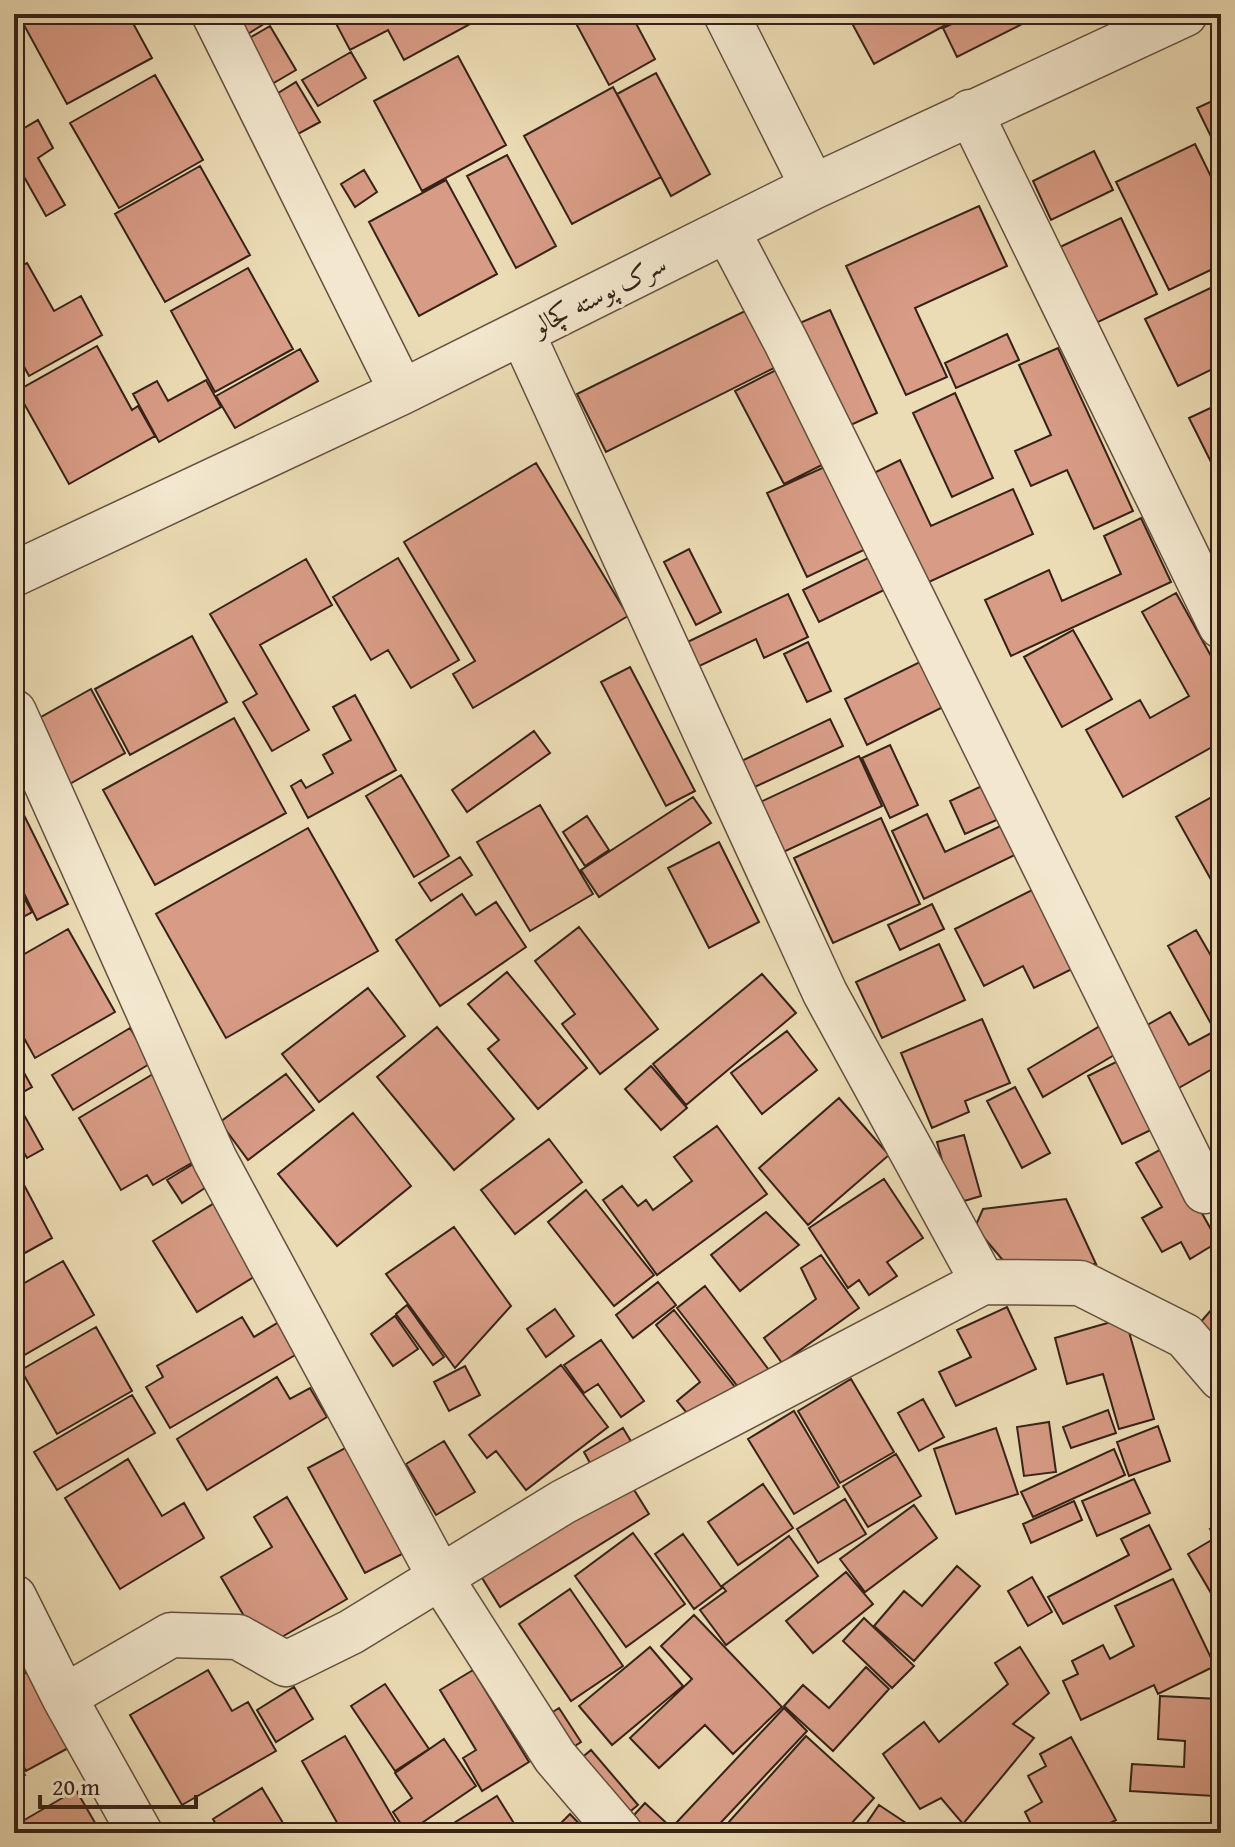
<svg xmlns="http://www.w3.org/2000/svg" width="1235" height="1847" font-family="'Gentium Book Plus',Amiri,serif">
	<rect width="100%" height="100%" fill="#ecdcb5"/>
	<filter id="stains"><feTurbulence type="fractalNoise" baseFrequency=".0025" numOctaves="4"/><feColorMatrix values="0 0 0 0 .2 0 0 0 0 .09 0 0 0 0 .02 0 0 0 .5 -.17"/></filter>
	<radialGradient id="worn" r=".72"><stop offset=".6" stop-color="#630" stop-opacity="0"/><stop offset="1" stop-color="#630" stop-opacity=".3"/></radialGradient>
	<path fill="#d89c86" stroke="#362218" stroke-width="2" d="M18 14H128L152 58 67 104Z
		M229 14H262L267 22 243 37Z
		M331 14H482L483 17 404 60 388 30 350 50Z
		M571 14H631L655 59 609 85Z
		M847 14H949L953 21 874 64Z
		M973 14H1035L1036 17 957 57 943 28Z
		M270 26 296 70 272 84 241 43Z
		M351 52 366 78 318 106 302 80Z
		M458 56 506 145 422 191 374 101Z
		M656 73 710 174 671 196 617 94Z
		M155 75 203 160 119 208 70 123Z
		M296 82 320 122 298 134 275 95Z
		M613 87 661 177 572 224 524 136Z
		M1221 97V157L1197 108Z
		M38 120 53 148 38 158 65 205 46 216 14 159V134Z
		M1195 144 1221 197V265L1169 290 1116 182Z
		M1094 151 1113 190 1051 220 1033 181Z
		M507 155 556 246 516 268 467 176Z
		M200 166 250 255 165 302 115 214Z
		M364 170 377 192 355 207 341 184Z
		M446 180 497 274 419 316 369 222Z
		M979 206 1007 266 915 308 947 377 906 395 846 266Z
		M14 217 23 234 14 239Z
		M1121 218 1157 294 1096 323 1060 247Z
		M27 263 54 311 81 296 102 335 29 376 14 348V270Z
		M248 268 293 349 215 392 171 311Z
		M1221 283V365L1178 386 1145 319Z
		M751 308 780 365 606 452 577 394Z
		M830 310 877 413 842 429 795 325Z
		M1007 334 1019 360 956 388 945 363Z
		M97 346 132 410 138 406 155 436 69 484 17 391Z
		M1058 348 1133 511 1094 529 1067 470 1031 486 1015 451 1051 435 1019 365Z
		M300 349 318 381 235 428 216 396Z
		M784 366 832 460 784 484 735 391Z
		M206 380 221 407 159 442 133 394 157 381 168 401Z
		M955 393 993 478 952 497 913 413Z
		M1221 403V482L1189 418Z
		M900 460 931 526 1013 489 1033 534 916 588 866 477Z
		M536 463 628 616 473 708 453 674 475 661 404 542Z
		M831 464 870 547 807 577 767 493Z
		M1141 518 1171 582 1011 656 985 600 1049 570 1062 601 1121 574 1104 536Z
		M689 549 721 612 696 625 664 562Z
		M872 556 888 588 819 622 803 590Z
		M398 558 459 660 411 688 388 650 371 660 333 597Z
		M306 559 332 605 260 645 309 730 272 751 243 702 257 694 210 614Z
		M1176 593 1221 674V742L1123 797 1086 730 1140 700 1150 718 1189 696 1142 612Z
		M788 594 808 637 764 658 756 639 691 670 679 646Z
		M1073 630 1112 699 1062 727 1024 657Z
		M192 636 227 702 130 755 95 689Z
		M808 642 831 691 807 702 784 654Z
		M930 657 953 702 867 745 845 699Z
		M630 667 695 791 666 806 601 682Z
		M91 689 125 753 59 790 25 726Z
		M355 695 396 770 308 818 291 786 301 780 306 788 333 773 323 755 351 740 333 707Z
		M234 718 286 813 155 885 103 790Z
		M830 719 843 746 744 792 733 765Z
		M534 731 550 753 467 812 452 790Z
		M890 745 918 805 890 818 862 758Z
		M859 756 882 806 777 855 754 805Z
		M401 775 449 856 414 877 366 796Z
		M986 784 1001 818 965 834 950 801Z
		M1221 792V880L1214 885 1176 817Z
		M14 795 68 904 37 920 14 873Z
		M693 797 711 823 599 897 581 870Z
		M540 805 593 894 530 931 477 842Z
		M927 814 945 852 1007 823 1021 852 924 899 892 831Z
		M587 816 609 850 585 866 563 832Z
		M881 818 920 904 833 943 794 858Z
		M308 828 378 951 226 1038 156 914Z
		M719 842 759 922 709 948 668 868Z
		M460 857 472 875 431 901 419 883Z
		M14 880 32 912 14 922Z
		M1040 886 1080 965 1034 988 1023 966 984 986 955 929Z
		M462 894 476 915 496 902 526 947 440 1006 396 940Z
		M932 904 944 929 900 950 888 925Z
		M579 927 658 1029 600 1074 562 1024 575 1014 535 961Z
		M68 929 115 1012 35 1058 14 1020V960Z
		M1196 930 1221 973V1064L1177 1089 1142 1028 1170 1012 1189 1045 1215 1031 1168 946Z
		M939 944 965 1000 882 1038 856 982Z
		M507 972 587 1068 538 1109 488 1049 499 1040 468 1004Z
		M762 974 796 1013 686 1105 653 1064Z
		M368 988 405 1036 319 1102 282 1054Z
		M982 1019 1010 1083 965 1101 969 1112 932 1128 901 1053Z
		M1105 1023 1121 1051 1043 1097 1028 1069Z
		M437 1027 514 1119 454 1170 377 1077Z
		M130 1028 151 1063 73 1110 52 1075Z
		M787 1031 817 1070 762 1114 731 1073Z
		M1122 1059 1157 1127 1122 1144 1088 1076Z
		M18 1062 32 1087 14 1097 43 1149 27 1158 14 1135V1064Z
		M651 1066 687 1108 661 1130 625 1089Z
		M153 1074 202 1157 153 1185 147 1175 121 1190 79 1118Z
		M286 1074 314 1110 248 1160 220 1122Z
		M1015 1087 1050 1153 1022 1168 987 1101Z
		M839 1098 889 1155 808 1225 759 1168Z
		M353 1113 411 1186 337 1246 278 1174Z
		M717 1126 767 1194 657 1275 603 1200 622 1186 638 1206 646 1200 653 1210 692 1181 674 1157Z
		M964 1135 981 1196 954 1204 937 1142Z
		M549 1139 582 1182 515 1234 481 1190Z
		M1165 1147 1218 1242 1190 1259 1181 1242 1162 1252 1142 1218 1162 1207 1136 1163Z
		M200 1160 214 1182 182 1203 167 1180Z
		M884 1179 923 1238 887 1262 897 1276 869 1295 859 1280 848 1288 809 1228Z
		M23 1183 52 1238 14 1259V1188Z
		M586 1190 654 1275 614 1306 548 1222Z
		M221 1199 265 1270 197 1312 153 1241Z
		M1066 1199 1096 1264H1006L975 1227 983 1209Z
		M766 1212 799 1245 740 1291 711 1255Z
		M454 1227 511 1306 455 1368 386 1274Z
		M821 1255 859 1308 782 1363 764 1338 816 1299 801 1268Z
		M63 1261 94 1315 14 1361V1289Z
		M658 1282 676 1305 633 1338 616 1315Z
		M705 1286 769 1370 742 1392 677 1308Z
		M1218 1302 1221 1306V1358L1192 1332Z
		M407 1305 444 1357 433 1365 396 1314Z
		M1007 1307 1036 1369 956 1406 939 1372 971 1357 957 1330Z
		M555 1309 574 1336 546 1357 527 1329Z
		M674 1310 742 1396 695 1423 677 1401 700 1382 656 1325Z
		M395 1316 418 1349 393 1366 371 1334Z
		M242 1317 254 1337 279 1322 297 1354 170 1428 146 1387 163 1377 157 1366Z
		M1125 1318 1154 1419 1119 1429 1103 1374 1067 1384 1055 1338Z
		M96 1327 132 1391 57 1434 21 1370Z
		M601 1340 644 1401 621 1417 598 1384 584 1393 564 1365Z
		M561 1365 608 1427 526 1490 496 1451 487 1458 469 1435Z
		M465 1366 480 1395 449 1411 434 1382Z
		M277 1377 290 1399 310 1388 327 1417 207 1490 177 1439Z
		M851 1379 894 1452 840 1483 798 1411Z
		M132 1395 155 1433 57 1490 34 1452Z
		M923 1399 944 1437 919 1451 898 1413Z
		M1108 1410 1116 1433 1071 1448 1063 1427Z
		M794 1411 839 1487 794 1514 748 1439Z
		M1049 1422 1056 1472 1024 1476 1017 1427Z
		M1158 1426 1170 1461 1129 1476 1117 1442Z
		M623 1428 635 1448 595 1472 584 1452Z
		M996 1428 1018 1494 956 1514 934 1449Z
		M444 1441 475 1492 436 1515 406 1464Z
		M347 1447 404 1553 365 1573 308 1468Z
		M1114 1449 1125 1475 1033 1517 1021 1492Z
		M896 1454 921 1496 868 1527 843 1486Z
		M128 1459 162 1516 184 1503 204 1538 120 1589 65 1498Z
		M1134 1479 1150 1513 1097 1536 1082 1501Z
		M628 1480 649 1514 500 1607 479 1573Z
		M763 1484 793 1528 738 1565 708 1522Z
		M287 1497 347 1599 263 1648 221 1577 272 1547 254 1517Z
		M845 1499 866 1534 818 1563 797 1529Z
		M1074 1501 1082 1520 1031 1543 1023 1524Z
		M914 1505 937 1538 865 1592 840 1559Z
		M1221 1523V1610L1188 1554 1215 1538 1210 1529Z
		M1149 1525 1171 1569 1063 1624 1048 1597 1129 1555 1121 1539Z
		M633 1533 685 1604 626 1647 575 1576Z
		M683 1534 722 1588 694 1609 655 1554Z
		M789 1536 818 1576 726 1645 700 1610 726 1591 722 1586Z
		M957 1566 980 1586 914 1661 874 1626 904 1591 922 1606Z
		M846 1572 873 1604 813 1653 786 1621Z
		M1032 1577 1052 1612 1028 1626 1008 1591Z
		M1173 1579 1215 1666 1158 1694 1154 1685 1081 1720 1063 1681 1078 1674 1072 1661 1103 1645 1110 1659 1134 1646 1115 1606Z
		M570 1589 623 1666 571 1701 519 1624Z
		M694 1615 782 1707 733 1754 705 1725 659 1768 630 1738 692 1679 661 1646Z
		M864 1618 914 1666 892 1688 843 1641Z
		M14 1634 28 1659 14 1667Z
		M650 1647 683 1686 612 1745 579 1706Z
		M1020 1647 1049 1693 1013 1724 1034 1738 963 1824 941 1798 920 1809 883 1754 924 1722 939 1742 1008 1684 995 1663Z
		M866 1667 889 1689 833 1751 784 1706 803 1685 829 1708Z
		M31 1670 72 1746 26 1771 14 1748V1679Z
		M208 1670 232 1711 248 1702 276 1751 182 1805 130 1715Z
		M473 1670 529 1762 482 1791 463 1758 476 1750 440 1690Z
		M385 1684 429 1749 395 1771 351 1706Z
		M294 1687 313 1719 276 1742 257 1710Z
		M1160 1696 1219 1699 1214 1796 1130 1791 1132 1764 1184 1767 1185 1741 1158 1739Z
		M559 1708 581 1742 561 1755 540 1720Z
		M784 1708 807 1731 711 1833H689L677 1822Z
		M345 1736 402 1833H343L302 1761Z
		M806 1736 874 1798 843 1833H719Z
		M1071 1737 1116 1820 1091 1833H1023L1033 1828 1025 1812 1042 1802 1028 1776 1046 1766 1040 1754Z
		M444 1739 476 1786 407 1833 393 1812 412 1798 395 1773Z
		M591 1750 638 1805 620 1820 573 1765Z
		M14 1756 25 1775 14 1781Z
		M262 1788 289 1833H221L213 1819Z
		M76 1790 101 1833H14V1826Z
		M497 1796 520 1833H438Z
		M645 1803 677 1833H629L623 1827Z
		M879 1805 921 1833H860Z
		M570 1814 588 1833H551Z
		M1189 1826 1192 1833H1174Z"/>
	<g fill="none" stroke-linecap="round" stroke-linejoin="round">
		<g stroke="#64503f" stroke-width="47">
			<path id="minor" d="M214 14 402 392
				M726 14 813 187
				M970 112 1221 626
				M727 230 786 342 1205 1191
				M522 333 825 993 983 1282
				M14 574 402 392 813 187 1185 14
				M14 712 215 1160 440 1577 555 1757 620 1833
				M14 1597 64 1697 140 1833
				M64 1697 171 1635 238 1637 286 1664 351 1632 563 1502 983 1282 1080 1283 1185 1336 1221 1378"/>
		</g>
		<use href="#minor" stroke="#f3e8cf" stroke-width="44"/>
	</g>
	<g text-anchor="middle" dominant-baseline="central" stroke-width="8" stroke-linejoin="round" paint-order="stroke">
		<g font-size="26" fill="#362218" stroke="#f3e8cf">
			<text transform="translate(599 294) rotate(-27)">سرک پوسته کچالو</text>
		</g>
	</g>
	<rect width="1235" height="1847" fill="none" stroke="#ecdcb5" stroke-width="48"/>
	<rect x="16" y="16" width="1203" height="1815" fill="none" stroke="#362218" stroke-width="4"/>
	<rect x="24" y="24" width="1187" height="1799" fill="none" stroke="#362218" stroke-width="2"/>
	<path d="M40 1795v12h156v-12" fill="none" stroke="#362218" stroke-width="4"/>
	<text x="52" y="1795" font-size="24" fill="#362218" stroke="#f3e8cf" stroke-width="6" paint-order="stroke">20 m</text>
	<rect width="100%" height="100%" filter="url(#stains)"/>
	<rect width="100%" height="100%" fill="url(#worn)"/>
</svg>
